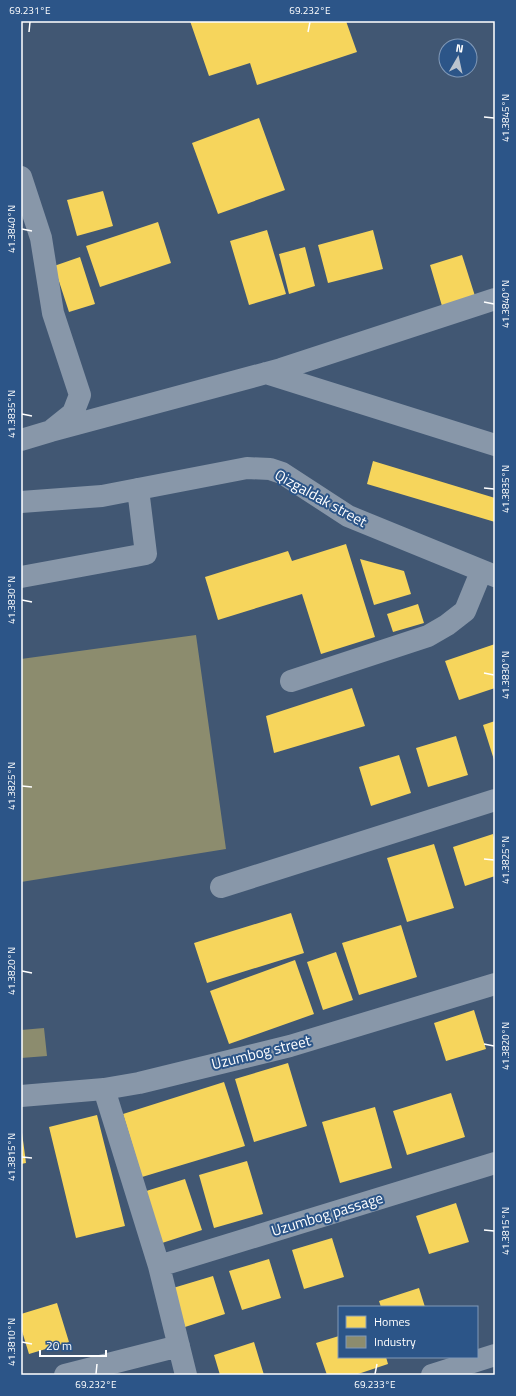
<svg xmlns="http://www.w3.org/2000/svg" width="516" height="1396" font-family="'Titillium Web',sans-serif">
	<rect width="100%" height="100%" fill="#415773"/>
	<path fill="#f6d55c" d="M190 21H346L357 52 257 85 250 63 209 76Z
		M259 118 285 190 218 214 192 143Z
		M103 191 113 226 77 236 67 200Z
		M158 222 171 263 100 287 86 246Z
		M267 230 286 294 249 305 230 241Z
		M373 230 383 269 328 283 318 245Z
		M305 247 315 286 289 294 279 254Z
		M462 255 475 296 442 306 430 265Z
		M80 257 95 304 69 312 54 266Z
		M373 461 495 498V522L367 484Z
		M346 544 375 637 321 654 302 594 218 620 205 577 288 551 292 561Z
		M360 559 404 571 411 594 374 605Z
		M418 604 424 623 393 632 387 614Z
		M495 644V688L459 700 445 661Z
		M352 688 365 726 274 753 266 716Z
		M495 721V763L483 725Z
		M456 736 468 775 428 787 416 748Z
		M399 755 411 793 371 806 359 767Z
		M493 834 495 842V876L465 886 453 847Z
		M434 844 454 908 407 922 387 858Z
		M291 913 304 953 207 983 194 943Z
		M401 925 417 977 359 995 342 943Z
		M336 952 353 1000 323 1010 307 962Z
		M295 960 314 1014 229 1044 210 991Z
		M474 1010 486 1049 446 1061 434 1023Z
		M288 1063 307 1126 254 1142 235 1079Z
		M224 1082 245 1146 142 1177 123 1114Z
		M451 1093 465 1137 407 1155 393 1111Z
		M375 1107 392 1168 340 1183 322 1122Z
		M97 1115 125 1226 76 1238 49 1127Z
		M21 1125 26 1163 21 1164Z
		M247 1161 263 1214 214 1228 199 1175Z
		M185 1179 202 1230 159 1244 143 1192Z
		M456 1203 469 1242 429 1254 416 1216Z
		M332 1238 344 1277 304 1289 292 1250Z
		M269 1259 281 1298 242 1310 229 1271Z
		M213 1276 225 1314 185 1327 173 1288Z
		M419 1288 425 1307H381L379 1301Z
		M57 1303 69 1342 29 1354 21 1328V1314Z
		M339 1336V1357H386L388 1364 355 1375H327L316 1343Z
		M254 1342 264 1375H220L214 1355Z"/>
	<path fill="#8c8c6e" d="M196 635 226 849 21 882V659Z
		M44 1028 47 1056 21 1058V1030Z"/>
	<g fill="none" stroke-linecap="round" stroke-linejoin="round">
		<path stroke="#8897a9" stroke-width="22" d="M21 177 41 238 53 313 80 395 73 413 53 429
			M266 373 495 445
			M21 440 51 431 281 369 495 299
			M21 502 102 496 247 468 270 469 282 473 348 516 495 576
			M21 577 146 554 138 489
			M291 681 428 636 447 625 465 611 481 572
			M221 887 495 800
			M104 1089 159 1266 186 1375
			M21 1096 104 1089 139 1083 290 1046 495 984
			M159 1266 495 1163
			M65 1375 179 1346
			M432 1375 495 1355"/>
	</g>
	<path fill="none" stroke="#fff" stroke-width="1.5" d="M29 32 30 22M308 32 310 22M484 117 494 118M22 229 32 231M484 302 494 304M22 414 32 416M484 488 494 489M22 600 32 602M484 673 494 675M22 786 32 787M484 859 494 860M22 971 32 973M484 1044 494 1046M22 1157 32 1158M484 1230 494 1231M22 1342 32 1344M96 1374 97 1364M375 1374 377 1364"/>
	<g text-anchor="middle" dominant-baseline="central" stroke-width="4" stroke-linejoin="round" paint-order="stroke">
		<g font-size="15" fill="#fff" stroke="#2c5588">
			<text transform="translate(321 498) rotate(29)">Qizgaldak street</text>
			<text transform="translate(261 1052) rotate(-14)">Uzumbog street</text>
			<text transform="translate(327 1214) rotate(-17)">Uzumbog passage</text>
		</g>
	</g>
	<rect width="516" height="1396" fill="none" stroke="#2c5588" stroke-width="44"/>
	<rect x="338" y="1306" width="140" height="52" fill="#2c5588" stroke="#8099b8"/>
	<rect x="346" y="1316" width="20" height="12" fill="#f6d55c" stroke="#8099b8"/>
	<text x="374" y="1326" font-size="12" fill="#ffffff">Homes</text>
	<rect x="346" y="1336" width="20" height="12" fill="#8c8c6e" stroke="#8099b8"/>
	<text x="374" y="1346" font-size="12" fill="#ffffff">Industry</text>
	<g transform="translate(458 58) rotate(9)"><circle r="19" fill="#2c5588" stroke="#8099b8"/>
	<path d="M0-3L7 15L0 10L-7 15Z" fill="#bcc4ce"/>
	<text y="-6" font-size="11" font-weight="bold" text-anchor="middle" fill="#ffffff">N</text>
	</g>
	<path d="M40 1350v6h66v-6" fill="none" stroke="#ffffff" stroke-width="2"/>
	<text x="46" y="1350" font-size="12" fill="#ffffff" stroke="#2c5588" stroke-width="3" paint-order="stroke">20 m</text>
	<rect x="22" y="22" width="472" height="1352" fill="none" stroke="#fff" stroke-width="1.5"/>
	<g font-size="10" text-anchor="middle" fill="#fff">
		<text x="30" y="14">69.231°E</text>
		<text x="310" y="14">69.232°E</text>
		<text transform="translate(505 118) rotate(-90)" y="4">41.3845°N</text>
		<text transform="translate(11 229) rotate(-90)" y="4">41.3840°N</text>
		<text transform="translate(505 304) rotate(-90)" y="4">41.3840°N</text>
		<text transform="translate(11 414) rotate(-90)" y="4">41.3835°N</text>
		<text transform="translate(505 489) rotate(-90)" y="4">41.3835°N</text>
		<text transform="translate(11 600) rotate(-90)" y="4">41.3830°N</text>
		<text transform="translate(505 675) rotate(-90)" y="4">41.3830°N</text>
		<text transform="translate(11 786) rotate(-90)" y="4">41.3825°N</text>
		<text transform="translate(505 860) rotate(-90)" y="4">41.3825°N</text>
		<text transform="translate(11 971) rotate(-90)" y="4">41.3820°N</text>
		<text transform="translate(505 1046) rotate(-90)" y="4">41.3820°N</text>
		<text transform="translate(11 1157) rotate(-90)" y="4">41.3815°N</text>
		<text transform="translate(505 1231) rotate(-90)" y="4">41.3815°N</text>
		<text transform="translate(11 1342) rotate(-90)" y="4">41.3810°N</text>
		<text x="96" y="1388">69.232°E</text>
		<text x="375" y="1388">69.233°E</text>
	</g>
</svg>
